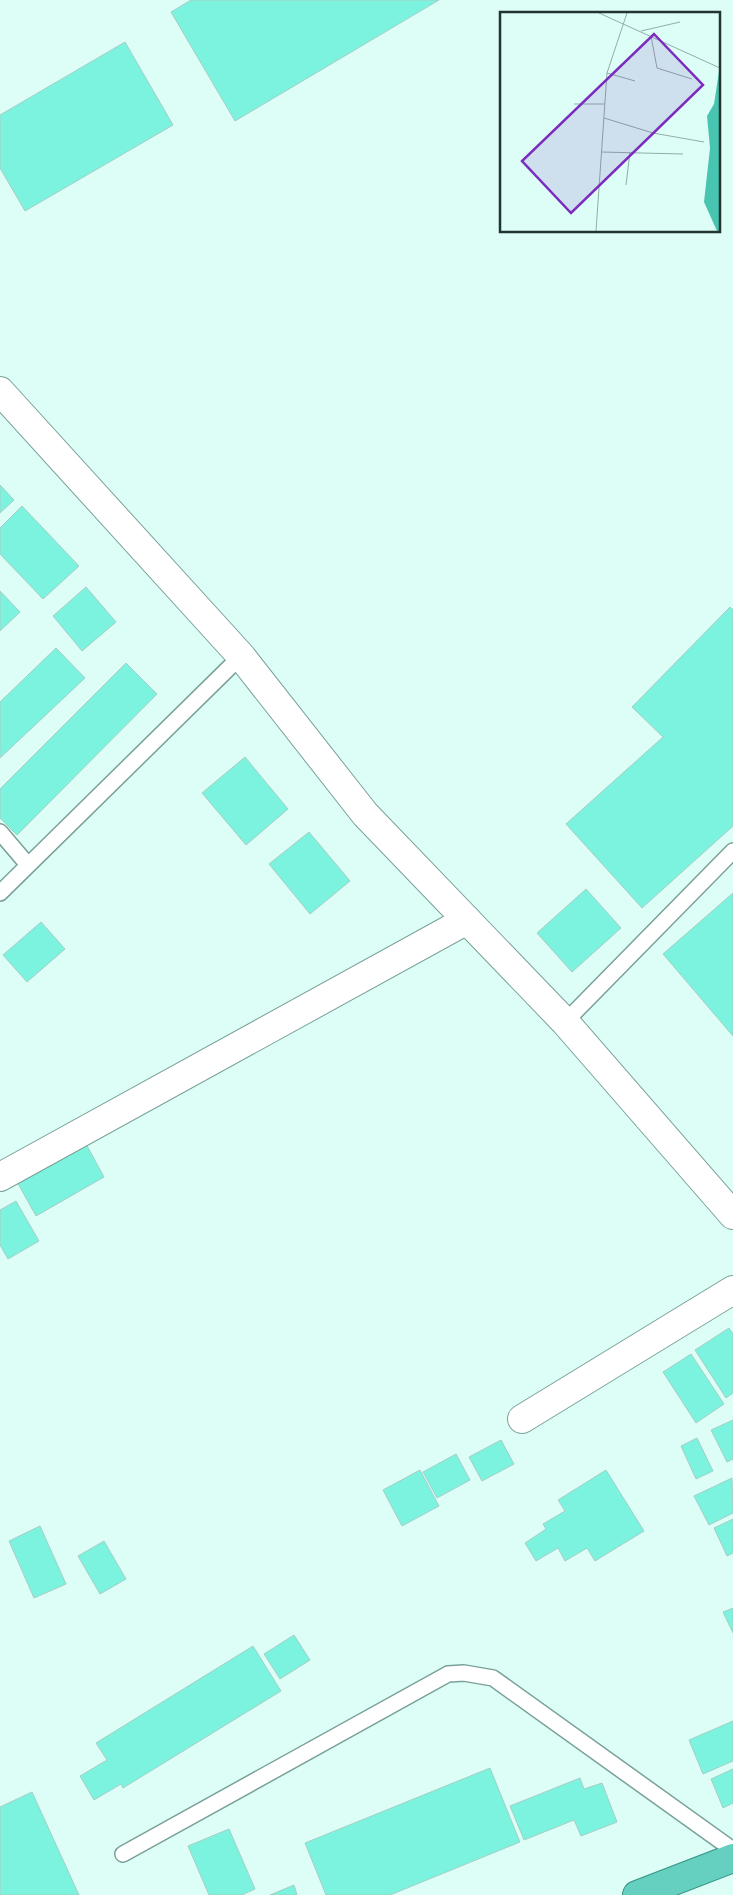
<svg xmlns="http://www.w3.org/2000/svg" width="733" height="1895" font-family="'Alegreya Sans',sans-serif">
	<rect width="100%" height="100%" fill="#ddfef7"/>
	<path fill="#7cf3de" stroke="#a5cec5" d="M191 0H439L235 121 171 12Z
		M125 42 173 125 25 211 0 168V115Z
		M0 485 14 500 0 513Z
		M22 506 79 566 43 599 0 554V528Z
		M86 587 116 622 82 651 53 616Z
		M0 591 20 612 0 631Z
		M730 607 733 610V826L642 908 566 824 663 737 632 707Z
		M56 648 85 678 0 758V702Z
		M126 663 157 694 17 835 0 818V789Z
		M245 757 288 809 246 845 202 793Z
		M309 832 350 881 310 914 269 864Z
		M586 889 621 928 572 972 537 933Z
		M733 893V1036L663 954Z
		M41 922 65 949 27 982 3 955Z
		M85 1142 104 1177 36 1216 16 1180Z
		M16 1201 39 1241 8 1259 0 1245V1210Z
		M729 1328 733 1334V1393L726 1398 695 1350Z
		M691 1354 724 1404 696 1423 663 1372Z
		M733 1420V1459L727 1462 711 1430Z
		M697 1438 713 1471 696 1479 681 1446Z
		M501 1440 514 1464 482 1481 469 1457Z
		M456 1454 470 1480 437 1498 423 1472Z
		M420 1470 439 1506 402 1526 383 1490Z
		M606 1470 644 1531 595 1561 587 1548 565 1561 558 1548 536 1561 525 1543 546 1529 543 1524 565 1511 558 1500Z
		M732 1478 733 1513 709 1525 694 1496Z
		M733 1519V1553L727 1556 714 1528Z
		M40 1526 66 1584 34 1598 9 1541Z
		M104 1541 126 1579 100 1594 78 1556Z
		M733 1608V1633L723 1612Z
		M294 1635 310 1660 280 1679 264 1654Z
		M253 1646 281 1691 123 1788 121 1784 94 1800 80 1776 107 1760 96 1743Z
		M733 1721V1761L703 1774 689 1740Z
		M490 1768 520 1842 390 1895H326L305 1843Z
		M733 1769V1803L723 1808 711 1779Z
		M580 1778 584 1789 602 1783 617 1822 581 1836 574 1820 524 1840 510 1806Z
		M32 1792 79 1895H0V1807Z
		M229 1829 255 1889 242 1895H209L188 1846Z
		M294 1885 297 1895H270Z"/>
	<g fill="none" stroke-linecap="round" stroke-linejoin="round">
		<g stroke="#79a199" stroke-width="18">
			<path id="service" d="M0 832 28 865
				M0 893 241 656
				M565 1022 733 851
				M123 1854 448 1674 464 1673 493 1678 733 1850"/>
		</g>
		<g stroke="#79a199" stroke-width="30">
			<path id="minor" d="M0 1177 467 920
				M522 1419 733 1290"/>
		</g>
		<g stroke="#79a199" stroke-width="30">
			<path id="tertiary" d="M0 391 241 656 365 814 565 1022 733 1215"/>
		</g>
		<g stroke="#369283" stroke-width="30">
			<path id="trunk" d="M637 1895 733 1858"/>
		</g>
		<use href="#service" stroke="#fff" stroke-width="15"/>
		<use href="#minor" stroke="#fff" stroke-width="28"/>
		<use href="#tertiary" stroke="#fff" stroke-width="28"/>
		<use href="#trunk" stroke="#66d0c0" stroke-width="28"/>
	</g>
	<g transform="translate(500 12)">
		<rect width="220" height="220" fill="#ddfef7"/>
		<path d="M220 53V219H217L204 190 210 136 207 104 214 92Z" fill="#48c5b1"/>
		<path fill="none" stroke="#93ada7" stroke-width="1" d="M99 1 220 56M141 19 180 10M151 24 157 56 192 67M107 61 135 69M74 92H105M104 106 153 121 204 130M101 140 183 142M126 173 130 140M96 219 107 61 127 1"/>
		<path fill="#7b2cbf" fill-opacity="0.15" stroke="#7b2cbf" stroke-width="2.5" d="M154 22 203 73 71 201 22 149Z"/>
		<rect width="220" height="220" fill="none" stroke="#233430" stroke-width="2.5"/>
	</g>
</svg>
